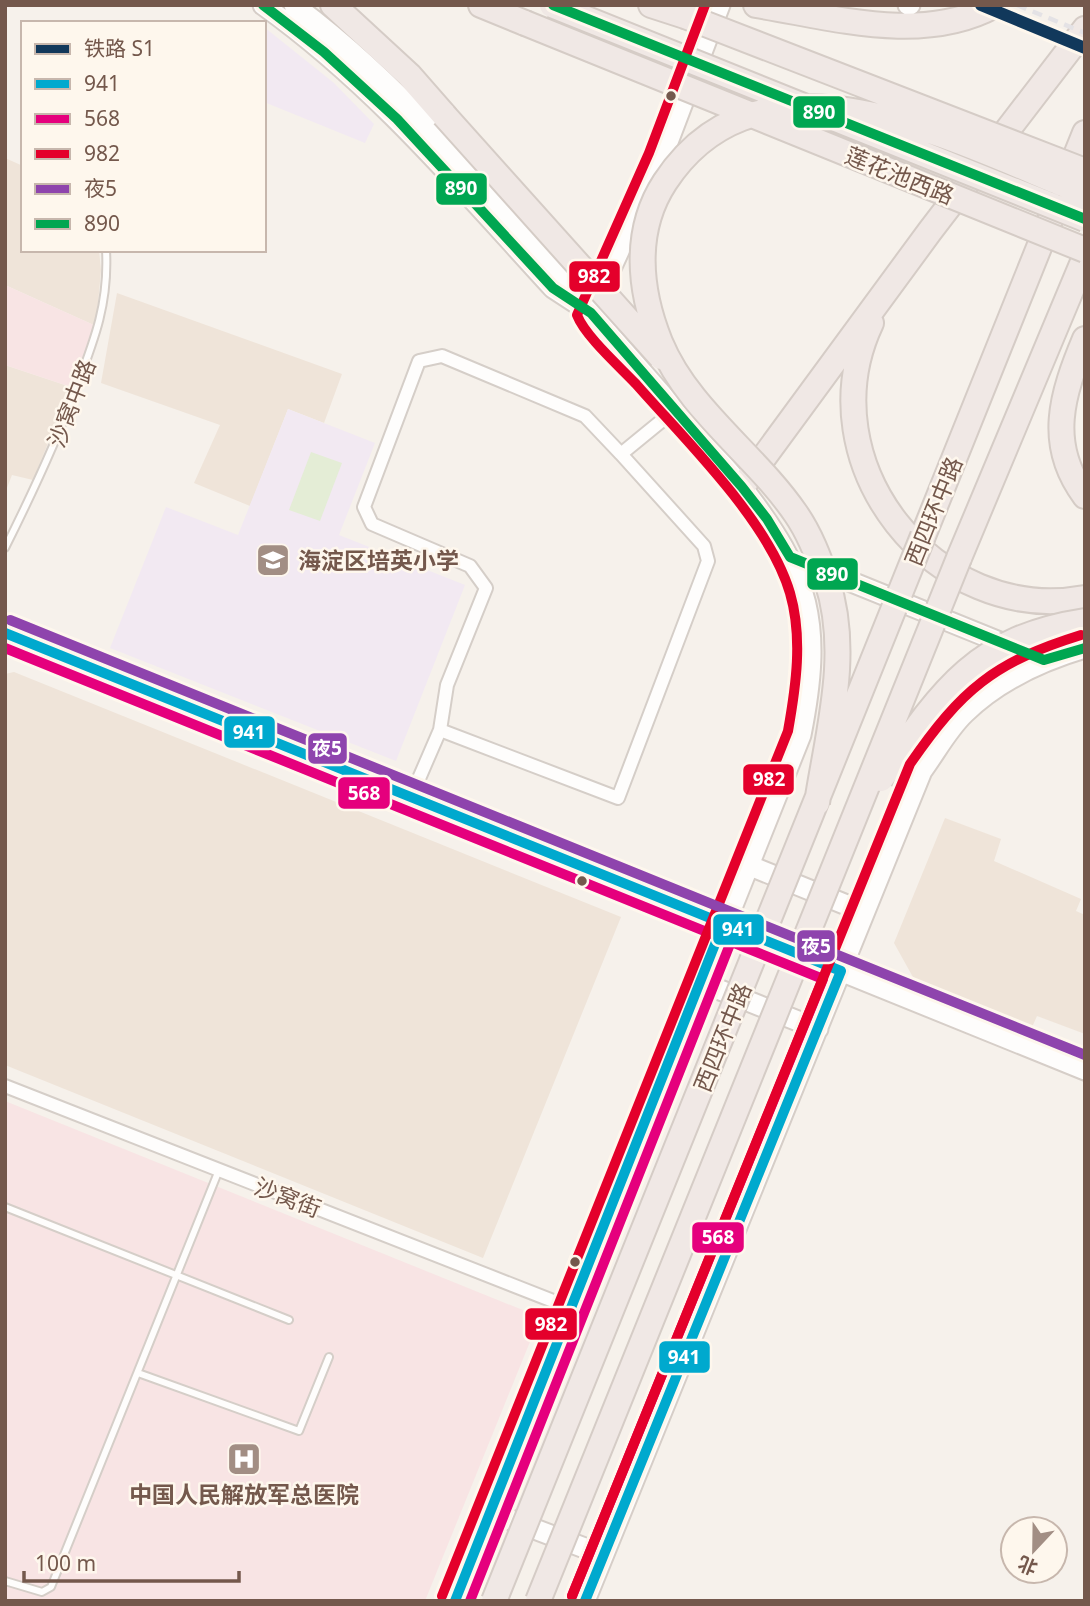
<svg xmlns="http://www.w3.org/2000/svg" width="1090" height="1606" font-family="'Noto Sans','Noto Sans SC',sans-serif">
	<rect width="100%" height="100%" fill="#f6f1eb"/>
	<path fill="#efe4d9" d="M5 158 23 166V250H99L101 270 96 326 5 285Z
		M117 293 342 374 324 423 288 409 250 506 194 483 220 425 101 383Z
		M5 365 71 387 33 480 12 475 5 493Z
		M14 672 621 917 483 1258 5 1065V674Z
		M945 818 1001 839 994 861 1081 899 1076 911 1085 915V1034L1037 1016 1029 1034 919 988 894 943Z"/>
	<path fill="#f2e9f2" d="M264 27 334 83 374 124 365 143 264 102Z
		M288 409 375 443 339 535 465 585 396 761 110 648 166 507 238 535Z"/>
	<path fill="#f8e4e4" d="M5 285 96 326 71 387 5 365Z
		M5 1101 540 1317 425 1601H5Z"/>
	<path fill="#e4edd6" d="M311 452 342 463 320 521 289 510Z"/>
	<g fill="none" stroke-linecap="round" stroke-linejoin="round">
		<g stroke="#d5cec8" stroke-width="10">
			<path id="lane" d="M5 548C31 496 55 445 75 391 94 341 109 304 106 250
				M5 1207 289 1320
				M138 1373 299 1431 329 1357
				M5 1581 42 1592 51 1587 219 1170"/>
		</g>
		<g stroke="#d5cec8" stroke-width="16">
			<path id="street" d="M440 730 447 685 486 588 470 566 372 524 364 507 419 361 442 356 585 416 621 454
				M411 797 440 730 618 798 708 561 704 546 621 454 676 409
				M5 1086 571 1308"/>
		</g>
		<g stroke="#d6cec8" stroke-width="23">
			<path id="secondary" d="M263 5C374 84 462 189 553 288L579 305
				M294 5C410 91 500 205 592 314 641 372 693 428 742 487 811 576 823 624 801 735L455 1601
				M908 5H910
				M596 301 662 158 720 5
				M817 568 1044 660
				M5 633 1085 1070
				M748 865 864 912
				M700 982 818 1029
				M490 1512 603 1555
				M585 1601 922 771C936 752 948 729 965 713 998 681 1041 661 1085 648"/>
		</g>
		<g stroke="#d5ccc6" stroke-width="28">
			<path id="highway" d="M333 5 409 75 444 115
				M481 5 525 23
				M651 5 685 16
				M756 5C832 17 923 45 995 5
				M871 323C805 463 935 626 1085 598
				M1085 339C1062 394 1046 444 1085 496
				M742 487 930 231 1085 29
				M923 536 1085 133
				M959 558 1085 257"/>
		</g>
		<use href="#lane" stroke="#fefdfc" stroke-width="6"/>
		<use href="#street" stroke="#fefdfc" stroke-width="12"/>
		<use href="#secondary" stroke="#fefdfc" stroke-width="19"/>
		<use href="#highway" stroke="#f0e8e5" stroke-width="24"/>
		<path stroke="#e4e2e5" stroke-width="4.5" stroke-dasharray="10 7" stroke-linecap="butt" d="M1017 5 1085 33"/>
		<g stroke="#d5ccc6" stroke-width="28" stroke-linecap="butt">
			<path id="highway-bridge" d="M552 5 1085 219
				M685 16 1085 171
				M525 23 1085 250
				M444 115 661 357
				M881 779C940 693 974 638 1085 621
				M817 803C828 731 851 653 827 581 819 558 810 534 796 514 755 454 688 410 660 342 639 290 633 231 665 182 763 33 960 144 1085 193
				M494 1601 923 536
				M538 1601 959 558"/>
		</g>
		<use href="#highway-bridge" stroke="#f0e8e5" stroke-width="24"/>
		<g stroke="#fef7ed" stroke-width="16">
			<path id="bus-1" d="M5 633 841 971 585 1601
				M455 1601 723 924"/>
		</g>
		<g stroke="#fef7ed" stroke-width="16">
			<path id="bus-2" d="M5 648 823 979 572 1596
				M470 1601 736 929"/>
		</g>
		<g stroke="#fef7ed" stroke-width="16">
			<path id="bus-3" d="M442 1596 788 731C796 686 803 638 790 593 769 521 686 441 636 384 620 367 585 336 577 315L649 153 705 5
				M572 1596 910 764C961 690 994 662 1081 635"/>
		</g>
		<g stroke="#fef7ed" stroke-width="16">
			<path id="bus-4" d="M10 620 1085 1055"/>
		</g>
		<g stroke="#fef7ed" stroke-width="16">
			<path id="bus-5" d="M263 5 324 52 397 119 553 288 591 313 742 487 767 519 790 557 1044 660 1085 648
				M553 5 1085 219"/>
		</g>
		<use href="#bus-1" stroke="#00a9ce" stroke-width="10"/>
		<use href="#bus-2" stroke="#e5007d" stroke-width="10"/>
		<use href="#bus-3" stroke="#e4002b" stroke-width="10"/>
		<use href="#bus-4" stroke="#8e44ad" stroke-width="10"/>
		<use href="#bus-5" stroke="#00a651" stroke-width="10"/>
		<g stroke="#fef7ed" stroke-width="18">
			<path id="rail-1" d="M981 5 1085 48"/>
		</g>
		<use href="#rail-1" stroke="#11385b" stroke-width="12"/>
	</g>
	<defs>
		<g id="school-square" transform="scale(1.75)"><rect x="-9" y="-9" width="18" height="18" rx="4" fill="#a28e84" stroke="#fef7ed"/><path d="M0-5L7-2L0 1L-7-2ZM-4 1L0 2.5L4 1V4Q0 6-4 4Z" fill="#fff"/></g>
		<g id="hospital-square" transform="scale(1.75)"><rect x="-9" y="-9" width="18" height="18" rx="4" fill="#a28e84" stroke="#fef7ed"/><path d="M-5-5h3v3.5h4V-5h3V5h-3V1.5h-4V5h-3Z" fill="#fff"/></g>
	</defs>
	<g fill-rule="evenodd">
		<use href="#school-square" x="273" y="560"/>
		<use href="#hospital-square" x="244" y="1459"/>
	</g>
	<g fill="#74584c" stroke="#fef7ed" stroke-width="2.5">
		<circle cx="671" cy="96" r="6"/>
		<circle cx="582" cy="881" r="6"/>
		<circle cx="575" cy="1262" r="6"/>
	</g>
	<g text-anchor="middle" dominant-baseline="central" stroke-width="5" stroke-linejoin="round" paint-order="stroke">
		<g font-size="23" fill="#74584c" stroke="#fef7ed">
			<text transform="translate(900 175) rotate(22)">莲花池西路</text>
			<text transform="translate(71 403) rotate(-69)">沙窝中路</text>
			<text transform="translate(933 511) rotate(-68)">西四环中路</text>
			<text transform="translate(722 1037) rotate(-68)">西四环中路</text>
			<text transform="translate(288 1197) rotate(21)">沙窝街</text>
		</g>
		<g font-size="23" font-weight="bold" fill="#74584c" stroke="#fef7ed" text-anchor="start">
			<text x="298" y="560">海淀区培英小学</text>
			<text x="244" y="1494" text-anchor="middle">中国人民解放军总医院</text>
		</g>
	</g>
	<g stroke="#fef7ed" stroke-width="2.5">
		<rect x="792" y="95" width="54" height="34" rx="7" fill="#00a651"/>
		<rect x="435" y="172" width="53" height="34" rx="7" fill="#00a651"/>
		<rect x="568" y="260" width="53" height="33" rx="7" fill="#e4002b"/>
		<rect x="806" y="557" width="53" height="34" rx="7" fill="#00a651"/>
		<rect x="223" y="715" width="53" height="34" rx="7" fill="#00a9ce"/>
		<rect x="307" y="732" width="41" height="33" rx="7" fill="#8e44ad"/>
		<rect x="742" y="763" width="53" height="33" rx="7" fill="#e4002b"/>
		<rect x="337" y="776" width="54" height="34" rx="7" fill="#e5007d"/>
		<rect x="712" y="913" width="53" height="33" rx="7" fill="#00a9ce"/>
		<rect x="796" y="929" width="40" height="34" rx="7" fill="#8e44ad"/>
		<rect x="691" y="1221" width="54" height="33" rx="7" fill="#e5007d"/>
		<rect x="524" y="1307" width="54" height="34" rx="7" fill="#e4002b"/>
		<rect x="658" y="1340" width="53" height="34" rx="7" fill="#00a9ce"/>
	</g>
	<g font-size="19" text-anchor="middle" font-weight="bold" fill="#fff">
		<text x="819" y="119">890</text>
		<text x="461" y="195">890</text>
		<text x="594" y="283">982</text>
		<text x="832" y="581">890</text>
		<text x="249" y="739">941</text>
		<text x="327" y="755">夜5</text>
		<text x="769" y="786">982</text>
		<text x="364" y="800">568</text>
		<text x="738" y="936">941</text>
		<text x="816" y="953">夜5</text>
		<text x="718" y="1244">568</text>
		<text x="551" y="1331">982</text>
		<text x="684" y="1364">941</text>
	</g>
	<rect width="1090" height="1606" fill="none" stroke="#74584c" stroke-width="14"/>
	<rect x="21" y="21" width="245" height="231" fill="#fef7ed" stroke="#c7b7ad" stroke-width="2"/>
	<rect x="35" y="44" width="35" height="10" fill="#11385b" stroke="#c7b7ad" stroke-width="2"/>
	<text x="84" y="56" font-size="21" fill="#74584c">铁路 S1</text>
	<rect x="35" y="79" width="35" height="10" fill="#00a9ce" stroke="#c7b7ad" stroke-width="2"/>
	<text x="84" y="91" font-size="21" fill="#74584c">941</text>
	<rect x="35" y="114" width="35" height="10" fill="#e5007d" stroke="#c7b7ad" stroke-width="2"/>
	<text x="84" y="126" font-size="21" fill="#74584c">568</text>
	<rect x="35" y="149" width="35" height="10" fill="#e4002b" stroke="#c7b7ad" stroke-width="2"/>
	<text x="84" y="161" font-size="21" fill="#74584c">982</text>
	<rect x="35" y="184" width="35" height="10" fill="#8e44ad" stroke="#c7b7ad" stroke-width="2"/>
	<text x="84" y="196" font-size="21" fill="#74584c">夜5</text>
	<rect x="35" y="219" width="35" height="10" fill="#00a651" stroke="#c7b7ad" stroke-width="2"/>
	<text x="84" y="231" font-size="21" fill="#74584c">890</text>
	<g transform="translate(1034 1550) rotate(202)"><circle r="33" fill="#fef7ed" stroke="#c7b7ad" stroke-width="2"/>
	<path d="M0-5L12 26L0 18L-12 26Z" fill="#a28e84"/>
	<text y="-10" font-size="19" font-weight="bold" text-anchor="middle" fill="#74584c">北</text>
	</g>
	<path d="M24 1571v10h215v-10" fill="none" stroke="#74584c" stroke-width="3.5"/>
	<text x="35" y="1571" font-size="21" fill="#74584c" stroke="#fef7ed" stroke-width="5" paint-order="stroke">100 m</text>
</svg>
